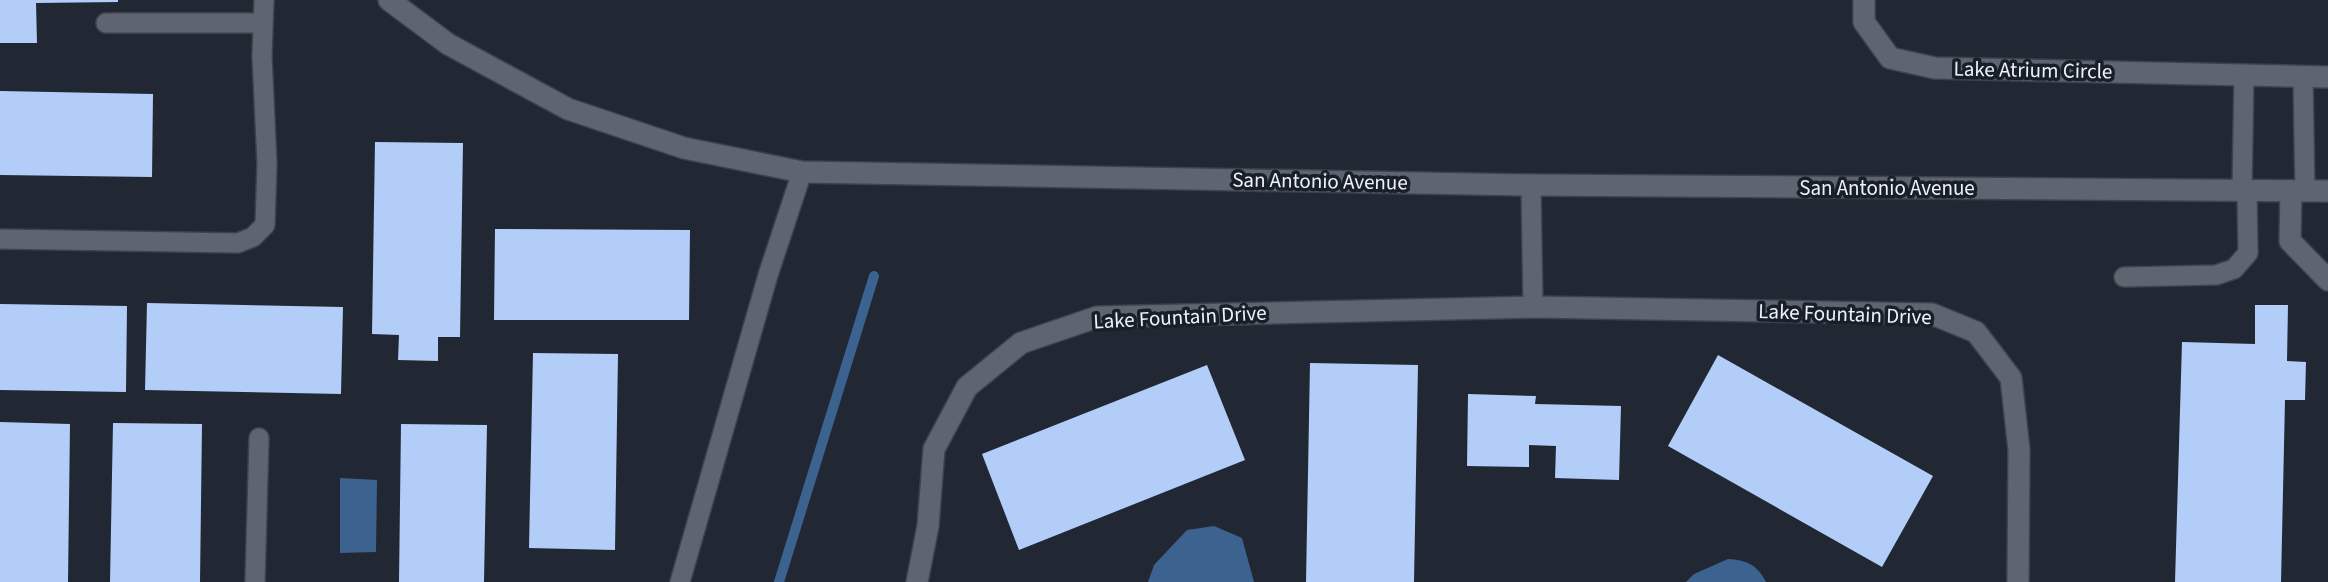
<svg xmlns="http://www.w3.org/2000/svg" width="2328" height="582" font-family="'Source Sans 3',sans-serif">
	<rect width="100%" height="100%" fill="#222833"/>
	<path fill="#3c628f" d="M340 478 377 480 376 552 340 553Z
		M1214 526 1242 538 1254 582H1148L1154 565 1187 530Z
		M1728 559C1746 560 1757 564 1766 582H1686L1694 574Z"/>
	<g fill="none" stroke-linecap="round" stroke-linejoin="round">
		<path stroke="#3c628f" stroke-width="10" d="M779 582 874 276"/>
	</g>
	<path fill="#b3cdf9" d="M0 0H118V2L36 3 37 43H0Z
		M0 91 153 94 152 177 0 175Z
		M375 142 463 143 460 337H438V361L398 360 399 335 372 334Z
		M495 229 690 230 689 320H494Z
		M147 303 343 307 341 394 145 390Z
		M0 304 127 306 126 392 0 390Z
		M2255 305H2288L2287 361 2306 362 2305 400H2285L2281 582H2175L2182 342 2255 344Z
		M533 353 618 354 615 550 529 548Z
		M1718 355 1933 476 1882 567 1668 446Z
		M1310 363 1418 365 1414 582H1306Z
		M1207 365 1245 460 1019 550 982 454Z
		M1468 394 1536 396 1535 404 1621 406 1619 480 1555 478 1556 446 1529 445V467L1467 466Z
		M0 422 70 424 68 582H0Z
		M113 423 202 424 200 582H110Z
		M401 424 487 425 484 582H399Z"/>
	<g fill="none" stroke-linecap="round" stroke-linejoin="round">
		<g stroke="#3d424b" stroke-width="22">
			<path id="service" d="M106 23H262
				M2303 77 2305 192
				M1531 185 1533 307
				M2242 191 2244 75
				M0 239 238 243 253 237 265 225 267 164 262 56 264 0
				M2124 277 2216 275 2234 269 2248 253 2247 191
				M255 582 259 438
				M680 582 768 275 802 172"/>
		</g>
		<g stroke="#3d424b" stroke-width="24">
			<path id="minor" d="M1864 0V22L1890 58 1935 68 2328 77
				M2291 191 2290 241 2328 280
				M917 582 928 526 934 449 967 387 1021 343 1097 317 1533 307 1932 314 1976 332 2011 378 2019 450 2018 582"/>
		</g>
		<g stroke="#3d424b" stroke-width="24">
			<path id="tertiary" d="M389 0 448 44 568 109 684 148 802 172 1531 185 2328 191"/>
		</g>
		<use href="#service" stroke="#5e6571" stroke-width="19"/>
		<use href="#minor" stroke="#5e6571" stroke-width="21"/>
		<use href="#tertiary" stroke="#5e6571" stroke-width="21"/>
	</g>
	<g text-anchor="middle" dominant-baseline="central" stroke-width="7" stroke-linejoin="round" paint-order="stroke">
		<g font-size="21" fill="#edf2f9" stroke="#191f29">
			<text transform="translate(2033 70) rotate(1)">Lake Atrium Circle</text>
			<text transform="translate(1320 181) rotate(1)">San Antonio Avenue</text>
			<text x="1887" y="188">San Antonio Avenue</text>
			<text transform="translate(1845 314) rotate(2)">Lake Fountain Drive</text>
			<text transform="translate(1180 317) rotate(-3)">Lake Fountain Drive</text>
		</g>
	</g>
</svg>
